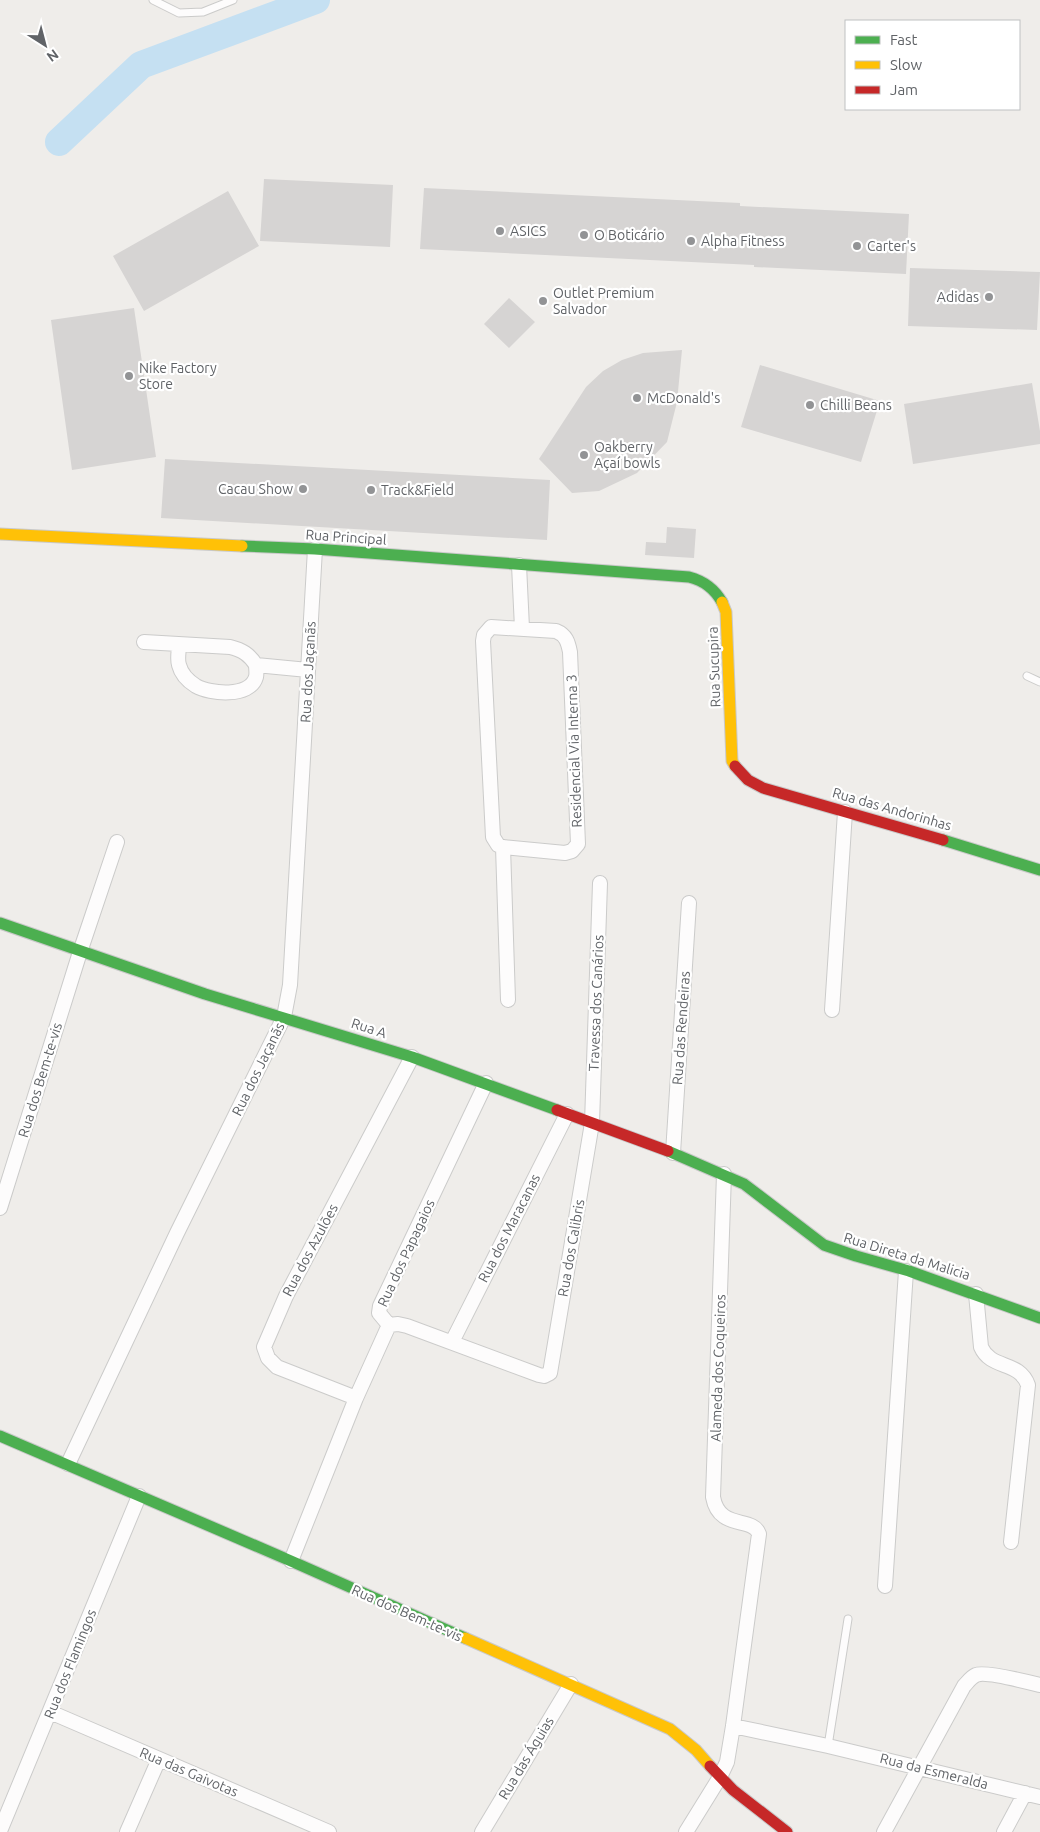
<svg xmlns="http://www.w3.org/2000/svg" width="1040" height="1832" font-family="Ubuntu,sans-serif">
	<rect width="100%" height="100%" fill="#efedea"/>
	<g fill="none" stroke-linecap="round" stroke-linejoin="round">
		<path stroke="#c5e0f2" stroke-width="28" d="M59 142 141 65 316 0"/>
	</g>
	<path fill="#d6d4d3" d="M264 179 393 185 390 247 260 241Z
		M424 188 740 203V206L909 214 906 274 754 267V265L420 249Z
		M228 191 259 246 144 311 113 256Z
		M910 268 1040 272 1037 330 908 326Z
		M509 298 535 322 509 348 484 324Z
		M134 308 156 457 72 470 51 320Z
		M682 350 677 402 667 442 637 473 599 491 572 493 539 459 586 387 603 371 622 360 643 353Z
		M760 365 880 401 861 462 741 427Z
		M1032 383 1040 431V444L913 464 904 404Z
		M165 459 550 480 547 540 161 518Z
		M667 527 696 529 694 558 645 555 646 542 666 543Z"/>
	<g fill="none" stroke-linecap="round" stroke-linejoin="round">
		<g stroke="#cbcbca" stroke-width="9">
			<path id="lane" d="M153 0 179 13 203 12 233 0
				M1027 676 1040 682
				M828 1746 848 1619"/>
		</g>
		<g stroke="#cbcbca" stroke-width="16">
			<path id="street" d="M519 565 522 628
				M491 627 556 631C566 635 568 642 570 652L578 844 572 851 565 853 503 847 498 845 493 837 483 641 484 635Z
				M144 642 230 647C242 650 249 654 256 665L308 670
				M179 645C179 651 177 659 179 665 181 673 188 681 196 686 210 694 250 698 256 677 257 673 256 668 256 665
				M503 847 508 1000
				M832 1010 845 812
				M673 1153 689 903
				M0 1208 80 952 117 842
				M976 1294 981 1347C991 1370 1019 1360 1028 1385L1011 1542
				M389 1325 398 1324 407 1326 539 1375 544 1376 550 1373 592 1123 600 883
				M389 1325 379 1313 380 1306 486 1083
				M452 1342 567 1114
				M356 1398 277 1367 268 1358 264 1347 286 1296 412 1057
				M68 1464 177 1233 284 1017 290 985 315 549
				M291 1561 356 1398 389 1325
				M885 1586 906 1271
				M50 1712 329 1832
				M733 1726 828 1746 1040 1797
				M0 1831 139 1496
				M127 1832 159 1759
				M482 1832 571 1684
				M686 1832 720 1777 727 1762 733 1726 759 1534C753 1516 719 1531 713 1497L724 1174
				M884 1832 964 1686C967 1683 971 1677 976 1675 985 1671 1028 1682 1040 1685
				M1004 1832 1025 1793"/>
		</g>
		<g stroke="#c9c9c9" stroke-width="13">
			<path id="fast" d="M242 546 315 549 689 577C704 581 714 588 722 602
				M943 840 1040 870
				M0 923 205 994 412 1057 557 1110
				M668 1151 744 1184 824 1245 856 1256 909 1271 1040 1318
				M0 1436 291 1561 465 1638"/>
		</g>
		<g stroke="#c9c9c9" stroke-width="13">
			<path id="slow" d="M0 534 242 546
				M722 602 726 612 732 761 735 766
				M465 1638 670 1729 696 1750 710 1766"/>
		</g>
		<g stroke="#c9c9c9" stroke-width="13">
			<path id="jam" d="M735 766 748 780 763 788 943 840
				M557 1110 668 1151
				M710 1766 733 1790 787 1832"/>
		</g>
		<use href="#lane" stroke="#fdfcfc" stroke-width="7"/>
		<use href="#street" stroke="#fdfcfc" stroke-width="14"/>
		<use href="#fast" stroke="#4caf50" stroke-width="11"/>
		<use href="#slow" stroke="#ffc107" stroke-width="11"/>
		<use href="#jam" stroke="#c62828" stroke-width="11"/>
	</g>
	<g fill="#929395" stroke="#fff" stroke-width="2">
		<circle cx="500" cy="231" r="5"/>
		<circle cx="584" cy="235" r="5"/>
		<circle cx="691" cy="241" r="5"/>
		<circle cx="857" cy="246" r="5"/>
		<circle cx="989" cy="297" r="5"/>
		<circle cx="543" cy="301" r="5"/>
		<circle cx="129" cy="376" r="5"/>
		<circle cx="637" cy="398" r="5"/>
		<circle cx="810" cy="405" r="5"/>
		<circle cx="584" cy="455" r="5"/>
		<circle cx="303" cy="489" r="5"/>
		<circle cx="371" cy="490" r="5"/>
	</g>
	<g text-anchor="middle" dominant-baseline="central" stroke-width="4.5" stroke-linejoin="round" paint-order="stroke">
		<g font-size="14" fill="#606367" stroke="#fff" text-anchor="start">
			<text x="510" y="231">ASICS</text>
			<text x="594" y="235">O Boticário</text>
			<text x="701" y="241">Alpha Fitness</text>
			<text x="867" y="246">Carter's</text>
			<text x="553" y="293">Outlet Premium<tspan x="553" dy="16">Salvador</tspan></text>
			<text x="979" y="297" text-anchor="end">Adidas</text>
			<text x="139" y="368">Nike Factory<tspan x="139" dy="16">Store</tspan></text>
			<text x="647" y="398">McDonald's</text>
			<text x="820" y="405">Chilli Beans</text>
			<text x="594" y="447">Oakberry<tspan x="594" dy="16">Açaí bowls</tspan></text>
			<text x="293" y="489" text-anchor="end">Cacau Show</text>
			<text x="381" y="490">Track&amp;Field</text>
		</g>
		<g font-size="14" fill="#606367" stroke="#fff">
			<text transform="translate(346 537) rotate(4)">Rua Principal</text>
			<text transform="translate(714 667) rotate(-92)">Rua Sucupira</text>
			<text transform="translate(308 672) rotate(-87)">Rua dos Jaçanãs</text>
			<text transform="translate(574 751) rotate(-92)">Residencial Via Interna 3</text>
			<text transform="translate(892 809) rotate(16)">Rua das Andorinhas</text>
			<text transform="translate(596 1003) rotate(-88)">Travessa dos Canários</text>
			<text transform="translate(369 1028) rotate(18)">Rua A</text>
			<text transform="translate(681 1028) rotate(-86)">Rua das Rendeiras</text>
			<text transform="translate(258 1069) rotate(-64)">Rua dos Jaçanãs</text>
			<text transform="translate(40 1080) rotate(-73)">Rua dos Bem-te-vis</text>
			<text transform="translate(509 1228) rotate(-63)">Rua dos Maracanas</text>
			<text transform="translate(571 1248) rotate(-80)">Rua dos Calibris</text>
			<text transform="translate(310 1250) rotate(-62)">Rua dos Azulões</text>
			<text transform="translate(406 1253) rotate(-65)">Rua dos Papagaios</text>
			<text transform="translate(907 1256) rotate(17)">Rua Direta da Malicia</text>
			<text transform="translate(718 1368) rotate(-88)">Alameda dos Coqueiros</text>
			<text transform="translate(407 1613) rotate(24)">Rua dos Bem-te-vis</text>
			<text transform="translate(70 1664) rotate(-68)">Rua dos Flamingos</text>
			<text transform="translate(526 1758) rotate(-59)">Rua das Águias</text>
			<text transform="translate(934 1771) rotate(14)">Rua da Esmeralda</text>
			<text transform="translate(189 1772) rotate(23)">Rua das Gaivotas</text>
		</g>
	</g>
	<rect x="845" y="20" width="175" height="90" fill="#ffffff" stroke="#bfc1c2"/>
	<rect x="855" y="36" width="25" height="8" fill="#4caf50" stroke="#bfc1c2"/>
	<text x="890" y="45" font-size="15" fill="#606367">Fast</text>
	<rect x="855" y="61" width="25" height="8" fill="#ffc107" stroke="#bfc1c2"/>
	<text x="890" y="70" font-size="15" fill="#606367">Slow</text>
	<rect x="855" y="86" width="25" height="8" fill="#c62828" stroke="#bfc1c2"/>
	<text x="890" y="95" font-size="15" fill="#606367">Jam</text>
	<g transform="translate(45 45) rotate(144)" stroke="#ffffff" stroke-width="4" paint-order="stroke">
	<path d="M0-4L9 19L0 12L-9 19Z" fill="#606367"/>
	<text y="-8" font-size="14" font-weight="bold" text-anchor="middle" fill="#606367">N</text>
	</g>
</svg>
